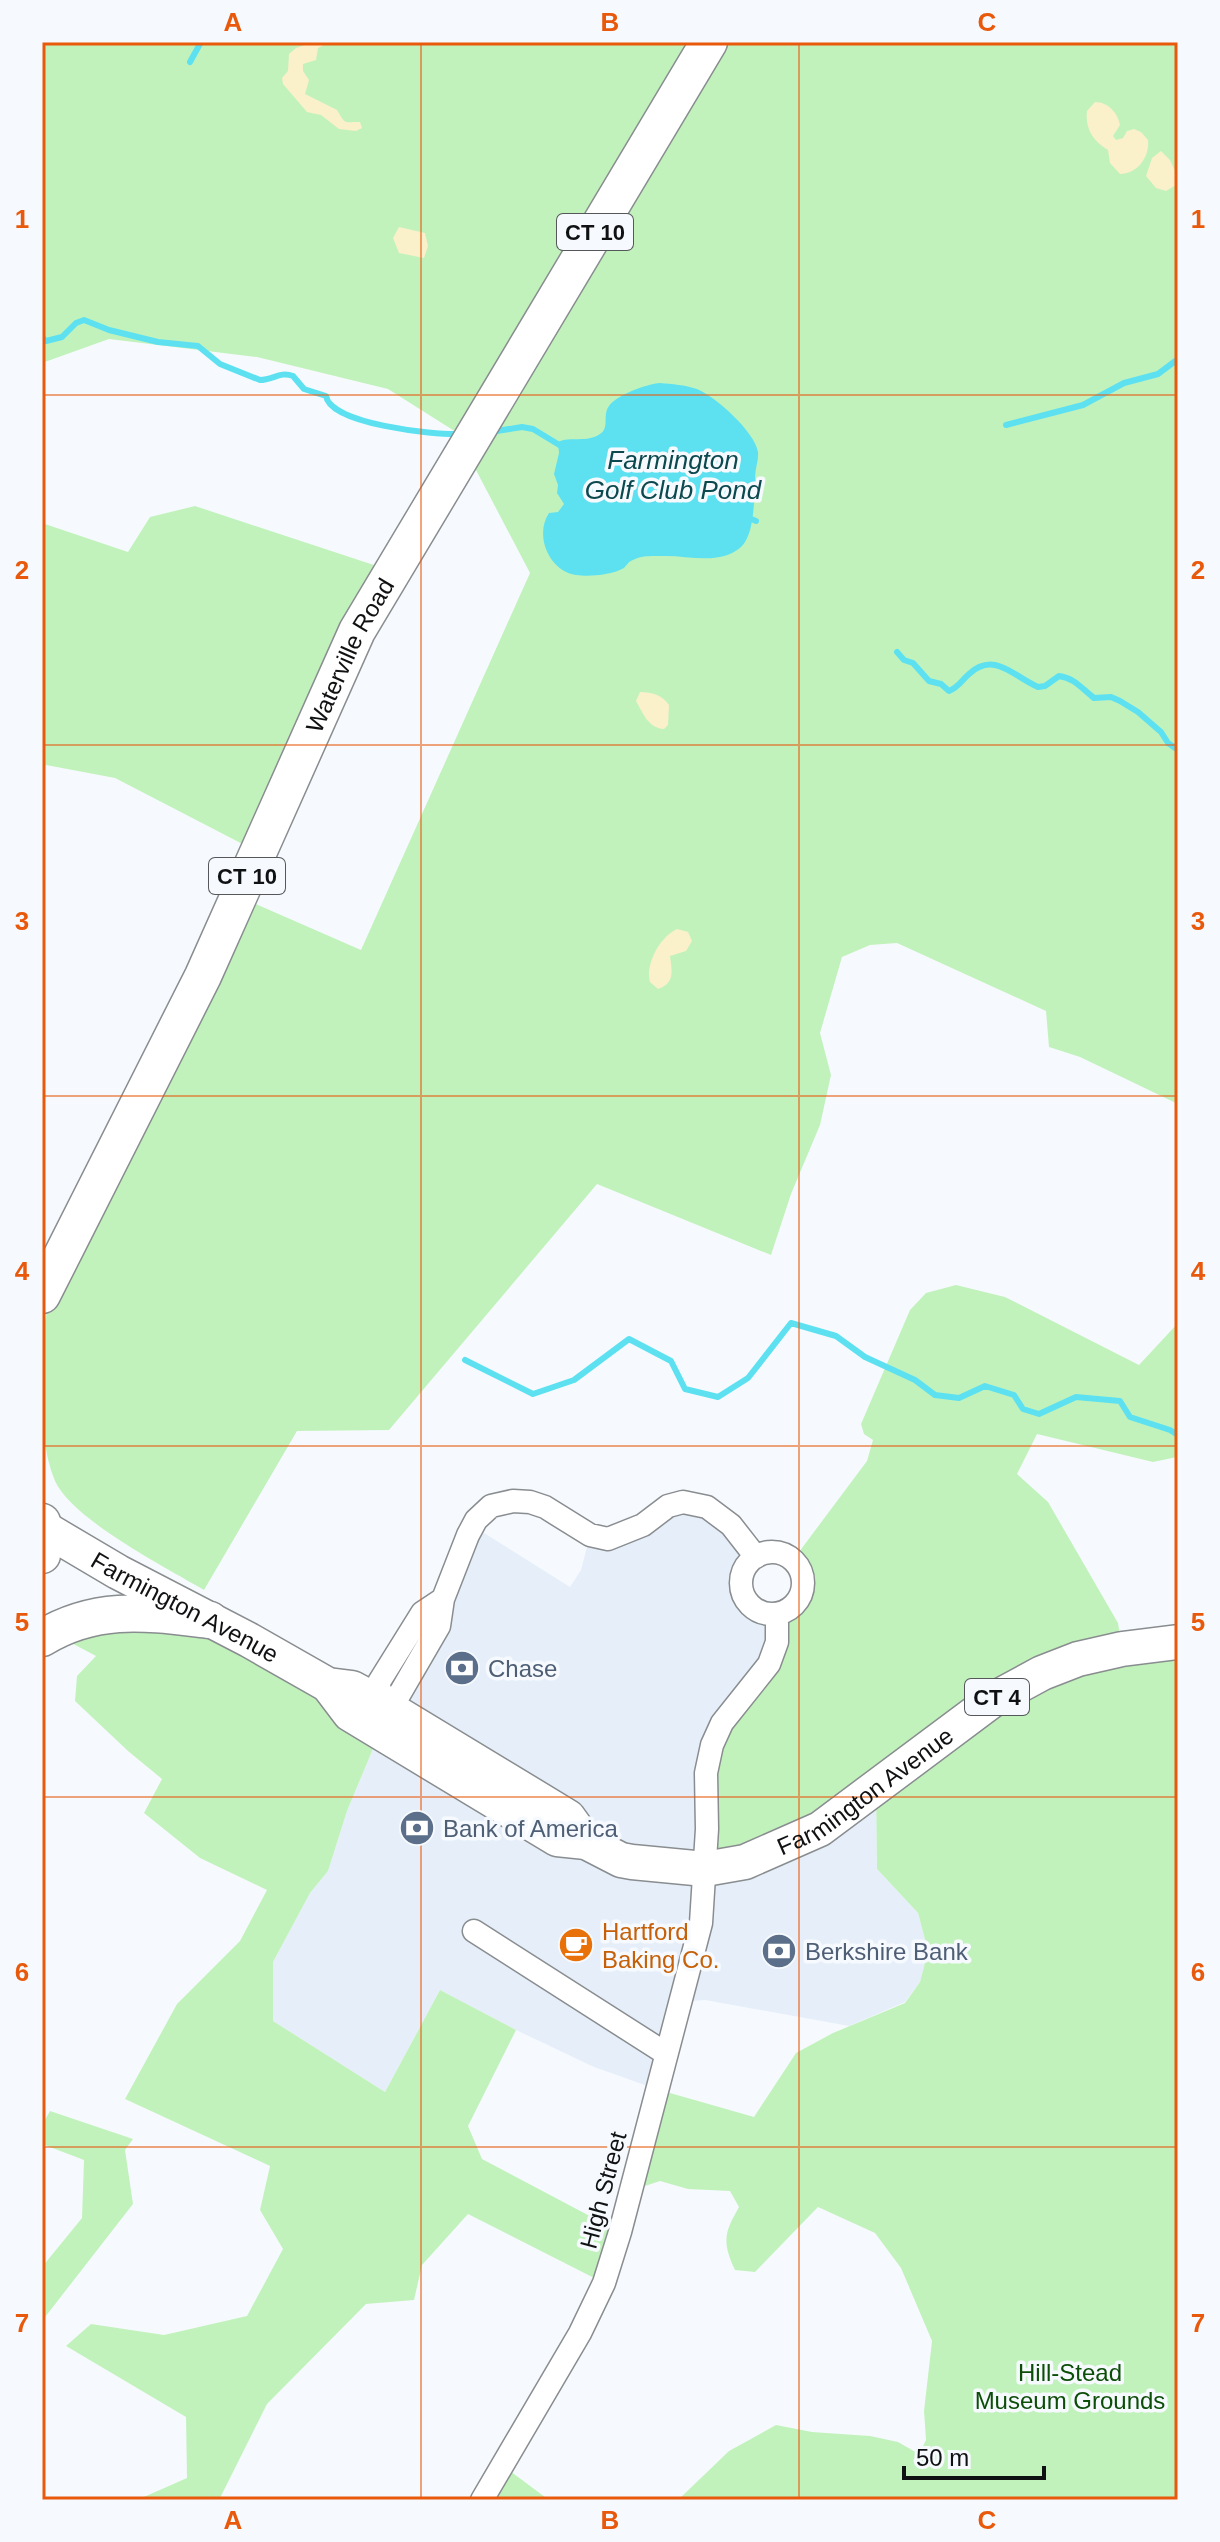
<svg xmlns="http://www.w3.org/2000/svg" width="1220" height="2542" font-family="Helvetica,sans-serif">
	<rect width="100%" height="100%" fill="#f6fafe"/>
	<path fill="#e6eff9" d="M683 1502 756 1557 743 1573V1594L748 1603 766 1614 876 1787 877 1869 918 1913 928 1951 920 1982 905 2002 849 2026 705 2000 679 2002 656 2089 594 2067 516 2030 440 1990 385 2092 273 2021V1962L310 1893 328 1871 347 1811 375 1744 380 1703 443 1599 473 1526 570 1587 581 1570 590 1535Z"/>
	<path fill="#c2f2bc" d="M42 42H1178V1104L1080 1057 1049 1047 1046 1011 897 943 870 945 842 957 820 1033 831 1075 820 1125 791 1194 771 1255 597 1184 389 1430 297 1431 204 1590C165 1567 73 1520 55 1481 43 1452 42 1420 42 1390 42 1358 40 1335 49 1304L251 902 361 950 530 573 456 432 388 389 257 357 109 339 42 363Z
		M195 506 392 571 258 852 115 778 46 765 42 772V523L128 552 150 517Z
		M956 1285 1005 1297 1139 1365 1178 1323 1177 1457 1153 1462 1037 1434 1017 1474 1048 1502 1118 1623 1122 1649 1178 1642V2500H678L729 2451 776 2425 812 2432 870 2436 898 2442 919 2454 926 2440 924 2411 932 2341 901 2268 875 2233 818 2207 755 2272 735 2270C722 2242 724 2233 739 2207L730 2191 688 2189 660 2181 630 2191 656 2089 754 2117 796 2053 833 2033 905 2003 920 1982 928 1951 918 1913 877 1869 876 1788 705 1869 706 1773 757 1677 787 1611C806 1598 808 1578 793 1560L867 1461 873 1440 864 1434 861 1424 910 1310 926 1293Z
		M89 1617 249 1640 375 1744 347 1811 328 1871 310 1893 273 1962V2021L385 2092 440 1990 516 2030 468 2126 482 2159 620 2232 604 2283 468 2214 422 2265 414 2300 366 2304 267 2404 219 2500H137L187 2478 186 2417 66 2346 91 2324 164 2335 247 2316 283 2249 260 2210 270 2166 125 2099 177 2004 240 1941 267 1890 200 1858 144 1813 162 1779 128 1751 75 1701 77 1676 96 1656 62 1638Z
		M50 2111 133 2139 125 2150 133 2204 42 2321V2267L82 2218 84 2160 42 2144V2125Z
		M502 2465 549 2500H482Z"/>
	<path fill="#faf0ca" d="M313 42H330L318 48 316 60 303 64V71L309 80 305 94 337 110C346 125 343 122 360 122L362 128 356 131 339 129 321 115 307 112 283 84 282 78 288 71 289 54 296 48Z
		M1095 102C1108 102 1118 113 1120 125L1113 136 1116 140 1123 138 1127 131 1134 129 1141 132 1148 140C1150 157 1137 174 1120 174L1110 163 1108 150C1093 141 1085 129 1087 111Z
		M1161 151 1170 160 1178 178 1176 185 1166 191 1156 188 1146 176 1152 158Z
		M399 227 425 233 428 246 424 258 399 253 393 238Z
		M640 692C652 692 662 695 669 705L668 725 664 729C648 728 643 713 636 701Z
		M677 929 688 932 692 941 686 951 670 956C672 971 675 983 658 989L650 982C645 964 660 937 677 929Z"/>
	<path fill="#5de1f1" d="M660 383C672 384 685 385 697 389 715 396 755 432 758 452 759 463 753 472 756 483 753 501 755 534 741 547 720 566 687 555 663 556 654 556 641 555 633 560 628 562 628 564 624 568 612 575 589 577 576 575 549 571 534 535 549 513L558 512 564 504 557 493 558 485 554 474 559 453 558 442C570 436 587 443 600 434 610 428 602 415 609 406 616 395 647 384 660 383Z"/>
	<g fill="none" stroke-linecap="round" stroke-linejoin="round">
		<path stroke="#5de1f1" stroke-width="6" d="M190 62 201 42
			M42 337 46 341 62 337 76 323 84 320 109 330 158 342 198 346 220 364 260 380C273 380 280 371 293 376L304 389 326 396C330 424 434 435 459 434
			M1006 425 1083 405 1124 383 1158 374 1178 359
			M490 432 522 427 533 429 561 446
			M744 516 756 521
			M897 652 904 660 913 663 929 681 941 684 949 691C959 687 961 681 969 674 994 651 1013 676 1038 687L1045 686 1059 676C1075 678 1082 689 1094 698L1111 697 1120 701 1138 712 1161 732 1168 743 1178 750
			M465 1360 533 1394 574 1380 629 1339 671 1361 685 1389 718 1397 748 1378 791 1323 836 1336 865 1357 915 1380 935 1395 959 1398 985 1386 1014 1395 1023 1409 1039 1414 1076 1397 1120 1401 1130 1417 1170 1430 1178 1435"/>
		<g stroke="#898d90" stroke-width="25">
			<path id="minor" d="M741 1583a31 31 0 1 1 62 0a31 31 0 1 1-62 0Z
				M443 1599 422 1613 379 1682 380 1703 399 1695 439 1626 443 1599 468 1535 476 1520 491 1506 513 1501 530 1502 545 1507 590 1535 608 1539 643 1525 668 1506 683 1502 707 1507 731 1525 756 1557
				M474 1931 665 2053
				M482 2500 580 2333 604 2283 620 2232 701 1923 707 1829 706 1773 712 1745 722 1723 769 1664 777 1642V1614"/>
		</g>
		<g stroke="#898d90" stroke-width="37">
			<g id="primary">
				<path id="s1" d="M42 1527 118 1572 249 1640 328 1685 352 1688 380 1703 568 1817 586 1842"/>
				<path id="s2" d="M328 1685 350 1714 557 1839 586 1842 621 1860 632 1862 705 1869 745 1862 820 1829 994 1699 1042 1673 1078 1659 1122 1649 1178 1642"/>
			</g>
		</g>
		<g stroke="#898d90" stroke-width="39">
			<g id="trunk">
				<path id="s3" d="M42 1295 203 976 357 631 709 42"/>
				<path d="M42 1522V1555"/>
				<path d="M42 1638C98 1604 149 1613 210 1620"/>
			</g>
		</g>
		<use href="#minor" stroke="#fff" stroke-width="22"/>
		<use href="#primary" stroke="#fff" stroke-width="34"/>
		<use href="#trunk" stroke="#fff" stroke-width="36"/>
	</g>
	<path fill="none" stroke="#e8590c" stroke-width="2" stroke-opacity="0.55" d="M421 42V2500M799 42V2500M42 395H1178M42 745H1178M42 1096H1178M42 1446H1178M42 1797H1178M42 2147H1178"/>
	<defs>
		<g id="bank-disc" transform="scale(1.8)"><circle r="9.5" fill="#5c6f8a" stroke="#f6fafe"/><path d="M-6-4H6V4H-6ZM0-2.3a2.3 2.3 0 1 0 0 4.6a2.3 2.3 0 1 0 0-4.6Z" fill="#fff"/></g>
		<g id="cafe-disc" transform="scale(1.8)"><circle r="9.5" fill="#e8710a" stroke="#f6fafe"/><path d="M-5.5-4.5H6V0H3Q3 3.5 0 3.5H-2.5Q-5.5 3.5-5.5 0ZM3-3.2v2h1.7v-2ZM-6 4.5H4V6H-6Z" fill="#fff"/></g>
	</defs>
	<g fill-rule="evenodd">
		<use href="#bank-disc" x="462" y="1668"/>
		<use href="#bank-disc" x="417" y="1828"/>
		<use href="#cafe-disc" x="576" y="1945"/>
		<use href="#bank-disc" x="779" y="1951"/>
	</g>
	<g text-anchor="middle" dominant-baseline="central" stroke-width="7" stroke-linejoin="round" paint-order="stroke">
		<g fill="#f6fafe" stroke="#55575a" stroke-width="2">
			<rect x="557" y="214" width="76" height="36" rx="6"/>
			<rect x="209" y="858" width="76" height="36" rx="6"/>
			<rect x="965" y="1679" width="64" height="36" rx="6"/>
		</g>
		<g font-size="22" font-weight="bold" fill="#101113">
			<text x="595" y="232">CT 10</text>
			<text x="247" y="876">CT 10</text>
			<text x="997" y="1697">CT 4</text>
		</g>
		<g font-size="24" fill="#101113" stroke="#f6fafe">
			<text stroke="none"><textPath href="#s3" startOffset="710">Waterville Road</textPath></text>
			<text stroke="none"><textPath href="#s1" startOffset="164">Farmington Avenue</textPath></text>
			<text stroke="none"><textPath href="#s2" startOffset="612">Farmington Avenue</textPath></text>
			<text transform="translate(603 2190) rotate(-75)">High Street</text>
		</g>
		<g font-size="24" fill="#4e5e75" stroke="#f6fafe" text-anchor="start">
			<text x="488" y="1668">Chase</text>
			<text x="443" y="1828">Bank of America</text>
			<text x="805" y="1951">Berkshire Bank</text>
		</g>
		<g font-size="24" fill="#c56008" stroke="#f6fafe" text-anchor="start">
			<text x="602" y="1931">Hartford<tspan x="602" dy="28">Baking Co.</tspan></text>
		</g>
		<g font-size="24" fill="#0c4e08" stroke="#f6fafe">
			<text x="1070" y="2372">Hill-Stead<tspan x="1070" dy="28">Museum Grounds</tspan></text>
		</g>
		<g font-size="26" font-style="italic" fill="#0c494f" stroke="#f6fafe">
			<text x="673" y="460">Farmington<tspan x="673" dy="30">Golf Club Pond</tspan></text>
		</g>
	</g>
	<rect width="1220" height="2542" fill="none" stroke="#f6fafe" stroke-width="88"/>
	<path d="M904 2466v12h140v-12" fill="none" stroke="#101113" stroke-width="4"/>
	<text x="916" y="2466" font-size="24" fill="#101113" stroke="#f6fafe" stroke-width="6" paint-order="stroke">50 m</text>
	<rect x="44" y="44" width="1132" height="2454" fill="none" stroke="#e8590c" stroke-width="3"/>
	<g font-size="26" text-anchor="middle" font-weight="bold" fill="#e8590c">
		<text x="233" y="31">A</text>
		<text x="610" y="31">B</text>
		<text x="987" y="31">C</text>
		<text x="22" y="228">1</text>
		<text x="1198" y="228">1</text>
		<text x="22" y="579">2</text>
		<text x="1198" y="579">2</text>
		<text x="22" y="930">3</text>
		<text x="1198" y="930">3</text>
		<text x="22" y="1280">4</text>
		<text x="1198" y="1280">4</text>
		<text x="22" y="1631">5</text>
		<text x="1198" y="1631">5</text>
		<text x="22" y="1981">6</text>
		<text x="1198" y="1981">6</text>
		<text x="22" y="2332">7</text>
		<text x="1198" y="2332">7</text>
		<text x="233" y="2529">A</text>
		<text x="610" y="2529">B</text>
		<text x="987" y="2529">C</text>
	</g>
</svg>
